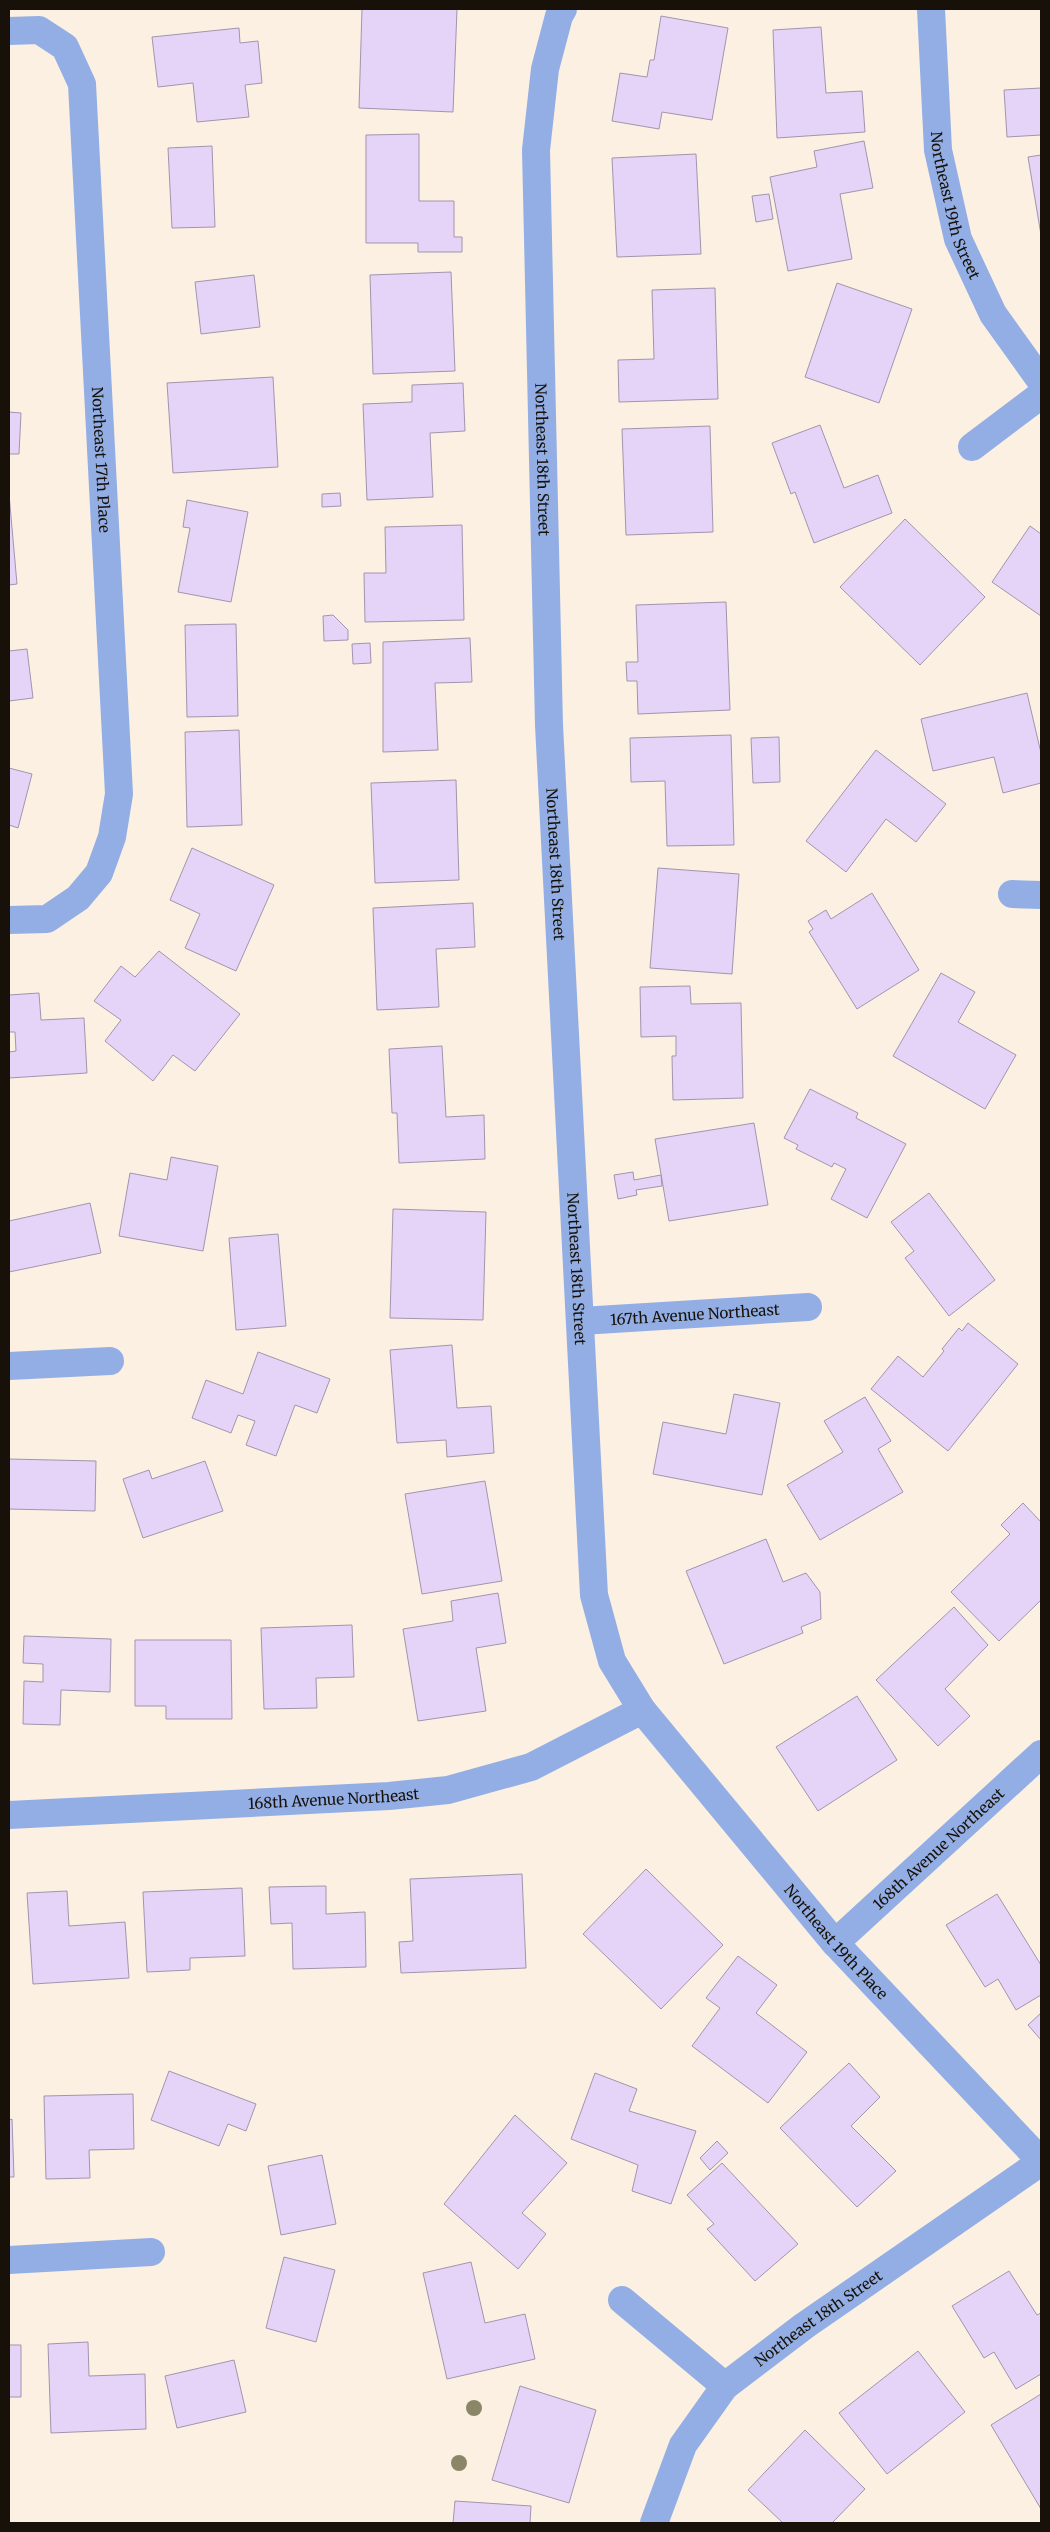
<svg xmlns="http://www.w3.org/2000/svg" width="1050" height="2532" font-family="Merriweather,serif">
	<rect width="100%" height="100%" fill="#fcf0e3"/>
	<path fill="#e6d4f8" stroke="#a195ad" d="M362 9H457L453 112 359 108Z
		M661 16 728 28 712 120 662 112 659 129 612 121 620 73 647 77 650 60H654Z
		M821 27 826 93 862 91 865 132 777 138 773 30Z
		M239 28 240 43 258 41 262 83 245 85 249 117 197 122 193 83 158 87 152 37Z
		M1041 88V135L1007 137 1004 90Z
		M419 134V201H454V237H462V252H418V243H366V135Z
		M864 141 873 188 840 194 852 259 788 271 770 177 817 167 814 151Z
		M212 146 215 227 172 228 168 148Z
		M696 154 701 254 617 257 612 158Z
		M1041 155V235L1028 157Z
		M769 194 773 219 756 222 752 196Z
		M451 272 455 371 373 374 370 275Z
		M254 275 260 327 201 334 195 282Z
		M837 283 912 309 879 403 805 377Z
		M715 288 718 399 619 402 618 360 654 359 652 290Z
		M273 377 278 467 173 473 167 383Z
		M463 383 465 431 430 433 433 497 367 500 363 404 412 402V385Z
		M9 412 21 413 19 454H9Z
		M820 425 844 488 878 475 892 513 814 543 795 492 791 494 772 443Z
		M710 426 713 532 626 535 622 429Z
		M340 493 341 506 322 507V494Z
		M9 494 17 584 9 585Z
		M187 500 248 512 231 602 178 592 190 528 183 527Z
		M905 519 985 597 920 665 840 587Z
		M462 525 464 620 365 622 364 573H386L385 527Z
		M1030 526 1041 534V616L992 582Z
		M726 602 730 710 638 714 637 681H627L626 662H638L636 605Z
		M333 615 348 630V640L324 641 323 616Z
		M236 624 238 716 187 717 185 625Z
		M470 638 472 682 435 683 438 750 383 752V642Z
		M370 643 371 663 353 664 352 644Z
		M27 649 33 698 9 701V651Z
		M1027 693 1041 753V783L1003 793 994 757 933 771 921 719Z
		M239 730 242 825 187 827 185 732Z
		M731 735 734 845 667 846 665 781 631 782 630 738Z
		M779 737 780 782 753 783 751 738Z
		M876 750 946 804 916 842 886 819 846 872 806 841Z
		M9 768 32 774 18 828 9 825Z
		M456 780 459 880 375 883 371 783Z
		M192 848 274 885 236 971 185 948 200 914 170 900Z
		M658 868 739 874 732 974 650 968Z
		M872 893 919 970 857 1009 809 932 813 929 808 921 826 910 831 919Z
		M473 903 475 947 436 949 439 1007 377 1010 373 908Z
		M159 951 240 1014 195 1071 173 1055 153 1081 105 1041 121 1020 94 1001 121 966 135 977Z
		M941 973 975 992 958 1022 1016 1055 985 1109 893 1056Z
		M690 986 691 1004 741 1003 743 1098 673 1100 672 1056H676V1036L641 1037 640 987Z
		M39 993 41 1020 84 1018 87 1073 9 1078V1052L16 1051 15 1032H9V995Z
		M442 1046 446 1117 484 1115 485 1159 399 1163 397 1113H392L389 1049Z
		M810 1089 858 1113 856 1118 906 1144 867 1218 831 1199 846 1169 834 1163 832 1167 796 1149 798 1145 784 1138Z
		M754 1123 768 1205 669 1221 655 1139Z
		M171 1157 218 1166 203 1251 119 1236 130 1173 167 1180Z
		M633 1172 634 1180 661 1175 662 1186 636 1190 637 1195 618 1199 614 1175Z
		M929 1193 995 1280 949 1316 905 1258 914 1251 891 1222Z
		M90 1203 101 1253 9 1272V1221Z
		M393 1209 486 1212 483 1320 390 1318Z
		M278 1234 286 1326 236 1330 229 1238Z
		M968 1323 1018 1364 948 1451 871 1389 898 1356 923 1377 944 1351 942 1349 959 1328 962 1331Z
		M452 1345 457 1408 491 1406 494 1453 447 1457 446 1440 397 1443 390 1350Z
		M258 1352 330 1379 317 1413 295 1405 276 1456 246 1445 255 1421 238 1415 231 1433 192 1418 206 1380 243 1394Z
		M734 1394 780 1403 762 1495 653 1474 663 1422 726 1434Z
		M865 1397 891 1441 878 1449 903 1492 820 1540 787 1485 843 1452 824 1421Z
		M9 1459 96 1461 95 1511 9 1509Z
		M205 1461 223 1511 143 1538 123 1479 149 1470 152 1479Z
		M485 1481 502 1581 422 1594 405 1494Z
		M1023 1503 1041 1522V1600L999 1641 951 1592 1010 1534 1001 1525Z
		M766 1539 783 1582 806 1573 820 1592 821 1619 801 1627 803 1633 724 1664 686 1571Z
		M498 1593 506 1643 476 1648 486 1711 418 1721 403 1629 453 1621 451 1601Z
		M954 1607 988 1645 945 1689 970 1716 938 1746 876 1680Z
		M352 1625 354 1677 316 1678 317 1708 264 1709 261 1628Z
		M24 1636 111 1639 110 1692 61 1690 60 1725 23 1724 24 1681 43 1682V1664L23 1663Z
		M135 1640H231L232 1719H166V1706H135Z
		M857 1696 897 1760 818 1811 776 1747Z
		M646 1869 723 1945 661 2009 583 1934Z
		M522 1874 526 1968 401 1973 399 1942 413 1941 410 1879Z
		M326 1886V1914L365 1912 366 1967 293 1969 292 1923 271 1924 269 1887Z
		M242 1888 245 1956 190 1958V1970L147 1972 143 1892Z
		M67 1891 69 1926 125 1922 129 1978 33 1984 27 1893Z
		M997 1894 1041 1965V1995L1016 2010 998 1979 985 1987 946 1925Z
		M738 1956 777 1985 756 2013 807 2052 768 2103 692 2046 720 2008 706 1998Z
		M1041 2013V2040L1028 2025Z
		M849 2063 880 2097 851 2126 896 2171 857 2207 780 2128Z
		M169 2071 256 2104 246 2131 228 2124 219 2146 151 2120Z
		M595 2073 637 2089 629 2111 696 2131 671 2204 632 2191 638 2165 571 2139Z
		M133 2094 134 2149 89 2150 90 2178 46 2179 44 2096Z
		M515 2115 567 2163 522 2213 546 2234 518 2269 444 2204Z
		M12 2119 14 2177H9V2120Z
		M717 2141 728 2153 710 2170 700 2158Z
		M322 2155 336 2224 281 2235 268 2166Z
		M722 2163 798 2244 755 2281 707 2229 714 2224 687 2195Z
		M284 2257 335 2270 316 2342 266 2328Z
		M471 2262 485 2323 525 2314 535 2359 447 2379 423 2273Z
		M1009 2271 1037 2315 1041 2313V2374L1016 2389 994 2352 984 2358 952 2306Z
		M88 2342 89 2376 145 2374 146 2429 51 2433 48 2344Z
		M9 2345H21V2397H9Z
		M918 2351 965 2412 887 2474 839 2413Z
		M234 2360 246 2412 177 2428 165 2376Z
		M520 2386 596 2410 569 2503 492 2480Z
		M1041 2394V2509L991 2425Z
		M805 2430 865 2489 832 2523H783L748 2490Z
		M455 2501 531 2506 530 2523H453Z"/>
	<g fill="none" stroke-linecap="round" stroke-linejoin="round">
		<g stroke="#92aee4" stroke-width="28">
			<path id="s1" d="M563 9 559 16 545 69 536 150 549 725 594 1595 612 1661 642 1710 835 1943 1041 2161"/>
			<path id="s2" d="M931 9 938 150 958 239 993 314 1041 381"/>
			<path id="s3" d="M9 31 39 30 65 47 82 84 119 794 112 837 99 873 78 898 47 919 9 920"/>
			<path d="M972 447 1041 395"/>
			<path d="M1012 894 1041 895"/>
			<path id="s4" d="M581 1321 808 1307"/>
			<path d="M9 1366 110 1361"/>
			<path id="s5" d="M9 1815 389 1796 448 1790 531 1767 642 1710"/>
			<path id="s6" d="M835 1943 1041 1754"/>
			<path d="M9 2260 151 2252"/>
			<path d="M622 2300 725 2386"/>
			<path id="s7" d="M654 2523 683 2445 725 2386 804 2326 1041 2162"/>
		</g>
	</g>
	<g fill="#8b8667">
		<circle cx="474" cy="2408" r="8"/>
		<circle cx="459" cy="2463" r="8"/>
	</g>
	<g text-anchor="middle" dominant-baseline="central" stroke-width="4.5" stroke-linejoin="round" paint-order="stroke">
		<g font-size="15" fill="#171109" stroke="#fff">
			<text stroke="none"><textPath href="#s2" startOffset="199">Northeast 19th Street</textPath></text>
			<text stroke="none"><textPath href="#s1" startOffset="454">Northeast 18th Street</textPath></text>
			<text stroke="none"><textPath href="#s3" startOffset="478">Northeast 17th Place</textPath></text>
			<text stroke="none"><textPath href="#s1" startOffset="859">Northeast 18th Street</textPath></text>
			<text stroke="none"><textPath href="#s1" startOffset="1264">Northeast 18th Street</textPath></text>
			<text stroke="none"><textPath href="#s4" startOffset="114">167th Avenue Northeast</textPath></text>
			<text stroke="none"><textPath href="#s5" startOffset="325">168th Avenue Northeast</textPath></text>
			<text stroke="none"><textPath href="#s6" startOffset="140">168th Avenue Northeast</textPath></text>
			<text stroke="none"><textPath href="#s1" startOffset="2019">Northeast 19th Place</textPath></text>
			<text stroke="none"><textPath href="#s7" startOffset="271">Northeast 18th Street</textPath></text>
		</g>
	</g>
	<rect width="1050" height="2532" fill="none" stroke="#171109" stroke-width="20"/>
</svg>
